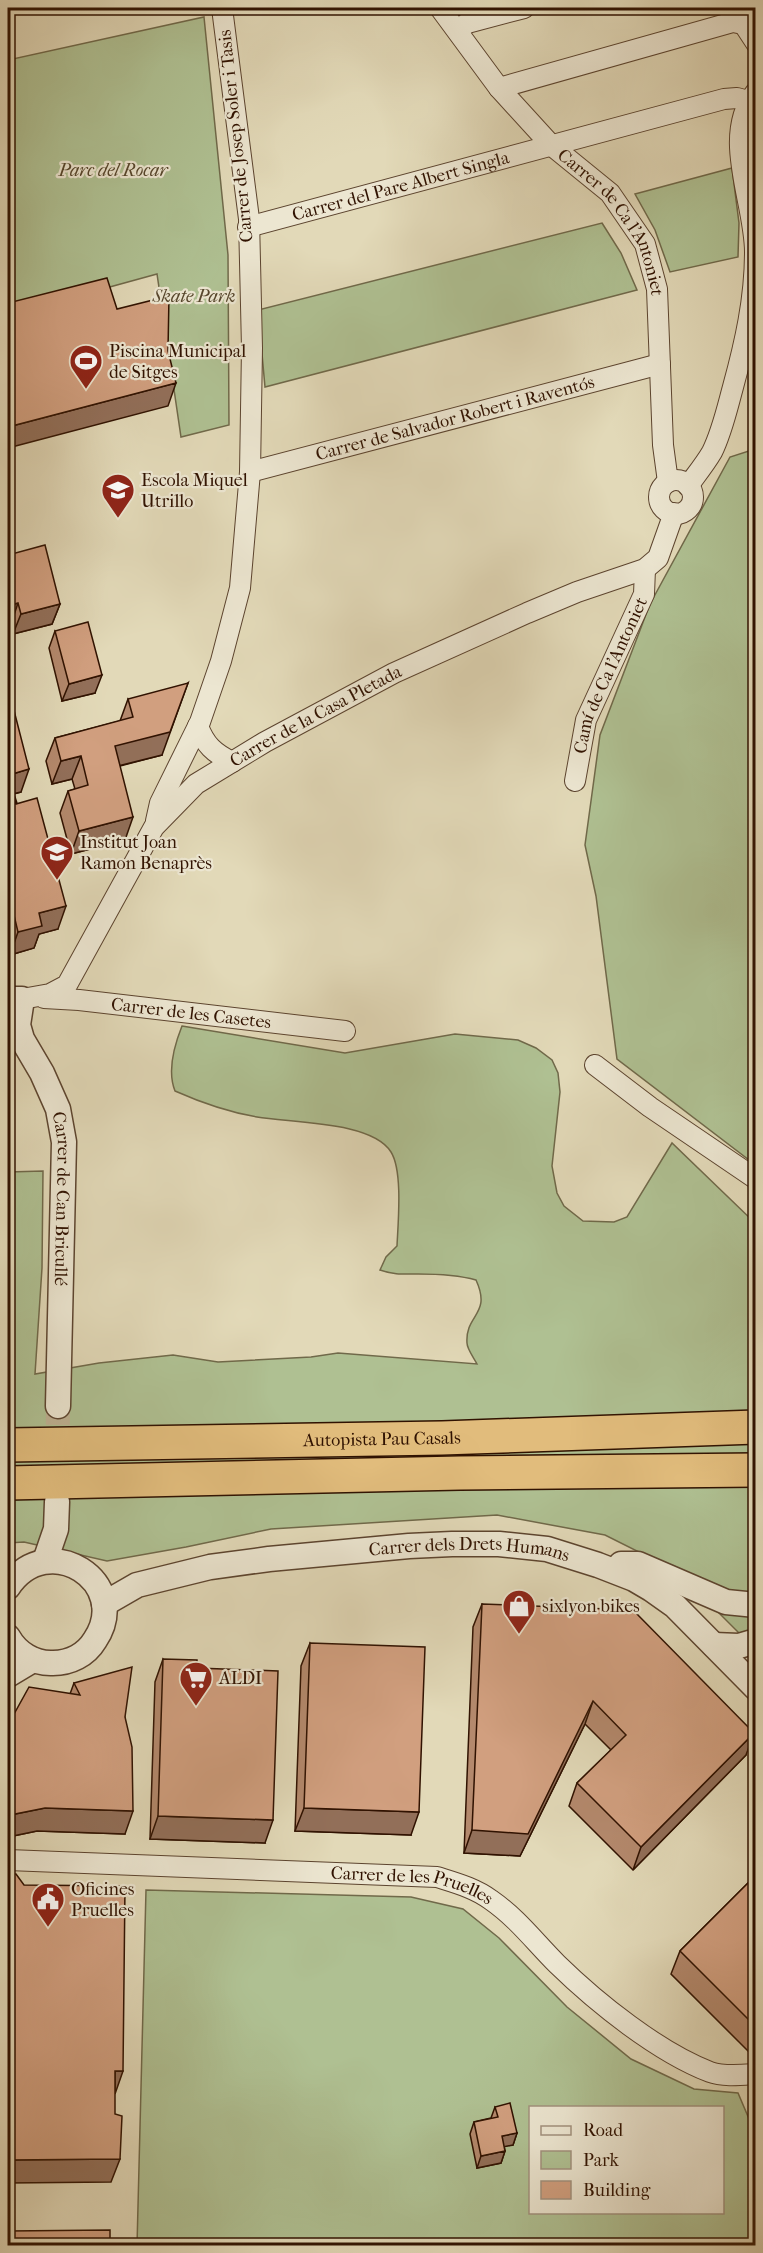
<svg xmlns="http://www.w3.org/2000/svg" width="763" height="2253" font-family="'IM FELL French Canon',serif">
	<rect width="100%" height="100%" fill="#e2d9b8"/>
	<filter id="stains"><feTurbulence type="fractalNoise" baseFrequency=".00333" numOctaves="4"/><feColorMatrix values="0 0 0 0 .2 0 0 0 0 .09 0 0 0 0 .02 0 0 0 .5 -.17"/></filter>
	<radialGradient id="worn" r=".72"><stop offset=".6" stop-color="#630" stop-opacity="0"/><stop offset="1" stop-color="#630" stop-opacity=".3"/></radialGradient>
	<path fill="#afc092" stroke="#70694a" stroke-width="1.5" fill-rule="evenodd" d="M204 17 228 255 229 425 181 437 157 274 8 315V60Z
		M732 168 739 223 738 257 670 272 655 230 635 194Z
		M602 223 621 253 637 290 265 387 258 310Z
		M755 449 756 918 751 932 756 935V1160L753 1163 617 1059 596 896 585 845 600 735 650 604 730 457Z
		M182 1026 345 1053 455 1034 518 1040 536 1048 552 1060 558 1073 560 1092 552 1166 557 1193 564 1206 583 1221 614 1222 627 1217 672 1143 755 1223V1649L677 1571 605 1535 497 1515 271 1529 186 1547 107 1561 24 1542 8 1543V1172L43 1171 42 1268 35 1374 99 1363 173 1355 218 1362 311 1357 338 1353 477 1364C474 1358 467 1349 467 1343 465 1314 492 1315 476 1280 458 1275 438 1274 418 1274 404 1274 394 1275 380 1270L386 1257 397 1246C398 1223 403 1171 391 1152 372 1121 291 1123 257 1117 228 1112 202 1103 175 1091 167 1071 174 1046 182 1026Z
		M146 1890 411 1897 463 1909 499 1938 567 2007 631 2059 694 2089 738 2093 755 2133V2245L137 2246ZM530 2108H722V2212H530Z"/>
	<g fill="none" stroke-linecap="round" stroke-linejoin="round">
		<path stroke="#beb193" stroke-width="24" stroke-dasharray="24 12" stroke-linecap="butt" d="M57 1497 58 1406"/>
		<g stroke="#5c442f" stroke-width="22">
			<g id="minor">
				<path id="s1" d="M440 8 499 88 551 145 610 193 645 244 657 289 663 445 668 482"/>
				<path d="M733 8 756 43"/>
				<path d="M459 33 461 28 467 23 524 8"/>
				<path d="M499 88 733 22 743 24"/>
				<path id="s2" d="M248 227 724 99 737 98 748 101"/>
				<path id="s3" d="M250 472 660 364"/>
				<circle cx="676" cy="497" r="17"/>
				<path d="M688 486C696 475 705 464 712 452 722 432 727 409 733 387 745 343 755 299 755 252 755 202 721 137 755 93"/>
				<path d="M198 726C205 745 214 753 232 762"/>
				<path id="s4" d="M575 781 586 720 644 594 645 569"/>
				<path d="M156 821 160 803 200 722 221 661 240 588 250 472 252 348 249 219 222 8"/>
				<path id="s5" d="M44 998 79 1000 345 1031"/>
				<path id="s6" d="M22 999 50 994 67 985 154 827 196 784 265 742 394 673 527 613 577 592 645 569 658 558 674 513"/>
				<path d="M595 1065 650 1107 756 1179"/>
				<path id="s7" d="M8 1860 437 1877C456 1883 475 1888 491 1900 517 1918 535 1942 557 1964 597 2003 658 2052 710 2072 723 2077 741 2075 756 2074"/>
			</g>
		</g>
		<g stroke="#5c442f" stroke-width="27">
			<g id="tertiary">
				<path id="s8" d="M8 999H22L18 1025 22 1039 42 1073 58 1109 64 1142 58 1406"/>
				<path d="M45 1561 56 1529 57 1502"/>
				<path d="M621 1564H638L726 1602 756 1605"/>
				<path d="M8 1587C48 1527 133 1583 95 1640 86 1655 70 1663 53 1663 34 1664 17 1653 8 1637"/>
				<path id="s9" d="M104 1604 137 1585 210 1567 269 1559 409 1546 452 1544H499L547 1549 598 1565 634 1579 651 1589 675 1606 756 1688"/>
				<path d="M714 1645 739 1646 756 1641"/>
				<path d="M8 1675 33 1660"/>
			</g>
		</g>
		<g stroke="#301201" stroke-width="36">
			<g id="motorway">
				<path id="s10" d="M8 1445 442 1438 756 1427"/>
				<path d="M8 1483 460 1473 756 1470"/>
			</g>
		</g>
		<use href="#minor" stroke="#ece6d1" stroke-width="20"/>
		<use href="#tertiary" stroke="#ece6d1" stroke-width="24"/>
		<use href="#motorway" stroke="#e1bc7c" stroke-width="33"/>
	</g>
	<path fill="#b4896d" stroke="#301201" stroke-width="1.5" d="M8 555 60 604 52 624 13 634 11 624H8Z
		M55 631 95 693 62 701 49 648Z
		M8 687 21 792 14 794 58 929 39 934 34 948 10 955 8 945Z
		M128 699 162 755 120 766 125 840 71 854 60 813 68 791 75 789 72 779 52 784 46 761 55 738 120 721Z
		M482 1604 746 1755 633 1870 569 1806 577 1783 611 1750 585 1724 520 1856 464 1853 473 1627Z
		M310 1643 411 1835 295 1831 301 1666Z
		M163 1659 265 1843 150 1839 155 1682Z
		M74 1683 125 1717V1834L37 1831 8 1837V1725L70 1694Z
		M756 1875V2043L748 2051 671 1974 680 1951Z
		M495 2107 517 2133 513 2145 504 2146 505 2151 501 2163 477 2168 470 2134 474 2122 491 2118Z"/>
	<path fill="#926f59" stroke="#301201" stroke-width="1.5" d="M176 383 168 406 8 448V427Z
		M18 603 11 624H8V606Z
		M60 604 52 624 13 634 21 614Z
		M102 675 95 693 62 701 69 684Z
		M188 683 162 755 106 769 115 746Z
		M81 756 72 779 52 784 61 761Z
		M29 769 21 792 8 795 9 775Z
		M133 817 125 840 71 854 79 831Z
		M66 906 58 929 39 934 34 948 10 955 18 932 39 913Z
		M13 911 8 926V913Z
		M593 1701 585 1724 520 1856 464 1853 472 1830Z
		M754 1733 746 1755 633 1870 641 1847Z
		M45 1808 133 1811 125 1834 37 1831 8 1837V1822L10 1815Z
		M304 1808 419 1812 411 1835 295 1831Z
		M158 1816 273 1820 265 1843 150 1839Z
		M756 2031V2043L748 2051Z
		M115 2071H123L115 2094Z
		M517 2133 513 2145 498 2148 502 2136Z
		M505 2151 501 2163 477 2168 481 2156Z
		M120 2159 111 2182 8 2183V2160Z"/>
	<path fill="#d19f7f" stroke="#301201" stroke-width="1.5" d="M107 278 117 309 169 296 168 351 176 383 8 427V303Z
		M45 545 60 604 21 614 18 603 8 606V555Z
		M88 622 102 675 69 684 55 631Z
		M188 683 170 732 115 746 133 817 79 831 68 791 88 785 81 756 61 761 55 738 133 717 128 699Z
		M8 687 29 769 9 775 16 804 37 798 66 906 39 913 42 926 18 932 13 911 8 913Z
		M482 1604 633 1610 754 1733 641 1847 577 1783 626 1735 593 1701 528 1834 472 1830Z
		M310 1643 425 1647 419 1812 304 1808Z
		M163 1659 197 1660V1668L278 1671 273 1820 158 1816Z
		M132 1667 125 1717 132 1747 133 1811 45 1808 10 1815 8 1802V1725L29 1687 80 1695 74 1683Z
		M8 1874H16L24 1885 125 1886 123 2071H115V2114L122 2116 120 2159 8 2160Z
		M756 1875V2027L680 1951Z
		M510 2103 517 2133 502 2136 505 2151 481 2156 474 2122 498 2117 495 2107Z
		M110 2230V2246H8V2231Z"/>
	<defs>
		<g id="stadium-pin" transform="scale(1.725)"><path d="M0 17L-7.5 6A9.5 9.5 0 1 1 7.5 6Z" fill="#8f2418" stroke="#ece6d1"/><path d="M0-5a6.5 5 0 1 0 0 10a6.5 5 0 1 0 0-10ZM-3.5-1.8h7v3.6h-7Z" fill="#fff"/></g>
		<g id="school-pin" transform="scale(1.725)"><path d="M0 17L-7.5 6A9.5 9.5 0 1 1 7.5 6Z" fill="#8f2418" stroke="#ece6d1"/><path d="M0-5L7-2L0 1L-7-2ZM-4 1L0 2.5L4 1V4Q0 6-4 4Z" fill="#fff"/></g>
		<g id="shop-pin" transform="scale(1.725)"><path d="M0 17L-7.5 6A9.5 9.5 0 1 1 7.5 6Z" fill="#8f2418" stroke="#ece6d1"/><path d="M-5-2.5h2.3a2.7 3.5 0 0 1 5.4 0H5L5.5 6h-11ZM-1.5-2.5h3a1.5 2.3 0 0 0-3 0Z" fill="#fff"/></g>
		<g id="supermarket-pin" transform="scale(1.725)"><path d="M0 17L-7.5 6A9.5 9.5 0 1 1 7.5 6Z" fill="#8f2418" stroke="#ece6d1"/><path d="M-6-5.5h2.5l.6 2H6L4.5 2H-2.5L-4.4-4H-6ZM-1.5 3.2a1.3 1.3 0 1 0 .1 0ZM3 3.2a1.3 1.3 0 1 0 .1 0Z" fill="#fff"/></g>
		<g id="civic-pin" transform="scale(1.725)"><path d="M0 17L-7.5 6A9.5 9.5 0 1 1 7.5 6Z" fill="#8f2418" stroke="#ece6d1"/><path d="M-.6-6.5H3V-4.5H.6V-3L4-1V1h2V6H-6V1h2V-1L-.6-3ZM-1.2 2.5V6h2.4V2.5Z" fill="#fff"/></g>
	</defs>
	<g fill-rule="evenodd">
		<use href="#stadium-pin" x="86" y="361"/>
		<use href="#school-pin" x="118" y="490"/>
		<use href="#school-pin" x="57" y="852"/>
		<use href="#shop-pin" x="519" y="1606"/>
		<use href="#supermarket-pin" x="196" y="1678"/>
		<use href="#civic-pin" x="48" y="1899"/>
	</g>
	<g text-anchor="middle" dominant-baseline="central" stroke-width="4.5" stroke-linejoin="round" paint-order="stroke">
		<g font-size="18" fill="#301201" stroke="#ece6d1">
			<text transform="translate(236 136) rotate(-96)">Carrer de Josep Soler i Tasis</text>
			<text stroke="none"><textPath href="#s2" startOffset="158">Carrer del Pare Albert Singla</textPath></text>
			<text stroke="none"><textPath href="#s1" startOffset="278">Carrer de Ca l'Antoniet</textPath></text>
			<text stroke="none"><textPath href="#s3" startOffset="212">Carrer de Salvador Robert i Raventós</textPath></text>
			<text stroke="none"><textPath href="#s4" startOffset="112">Camí de Ca l'Antoniet</textPath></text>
			<text stroke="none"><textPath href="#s6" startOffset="426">Carrer de la Casa Pletada</textPath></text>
			<text stroke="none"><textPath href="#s5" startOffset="148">Carrer de les Casetes</textPath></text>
			<text stroke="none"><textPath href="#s8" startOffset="224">Carrer de Can Bricullé</textPath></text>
			<text stroke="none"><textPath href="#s10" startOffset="374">Autopista Pau Casals</textPath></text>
			<text stroke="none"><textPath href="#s9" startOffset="374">Carrer dels Drets Humans</textPath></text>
			<text stroke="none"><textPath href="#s7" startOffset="406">Carrer de les Pruelles</textPath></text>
		</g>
		<g font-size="18" font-style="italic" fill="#56462c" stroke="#ece6d1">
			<text x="113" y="170">Parc del Rocar</text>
			<text x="194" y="296">Skate Park</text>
		</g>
		<g font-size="18" fill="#301201" stroke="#ece6d1" text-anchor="start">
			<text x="109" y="351">Piscina Municipal<tspan x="109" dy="21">de Sitges</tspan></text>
			<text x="141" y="480">Escola Miquel<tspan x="141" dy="21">Utrillo</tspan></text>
			<text x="80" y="842">Institut Joan<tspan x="80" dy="21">Ramon Benaprès</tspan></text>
			<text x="542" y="1606">sixlyon bikes</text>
			<text x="219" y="1678">ALDI</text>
			<text x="71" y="1889">Oficines<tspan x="71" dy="21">Pruelles</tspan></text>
		</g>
	</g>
	<rect width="763" height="2253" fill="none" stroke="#e2d9b8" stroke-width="30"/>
	<rect x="9" y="9" width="745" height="2235" fill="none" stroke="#301201" stroke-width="3"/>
	<rect x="15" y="15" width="733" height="2223" fill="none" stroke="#301201" stroke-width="1.5"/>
	<rect x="529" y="2106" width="195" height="108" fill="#ece6d1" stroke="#a1917e" stroke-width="1.5"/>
	<rect x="541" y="2126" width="30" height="9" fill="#ece6d1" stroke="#a1917e" stroke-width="1.5"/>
	<text x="583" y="2136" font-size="18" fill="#301201">Road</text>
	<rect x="541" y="2151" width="30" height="18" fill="#afc092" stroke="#a1917e" stroke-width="1.5"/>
	<text x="583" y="2166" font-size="18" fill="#301201">Park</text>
	<rect x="541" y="2181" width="30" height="18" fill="#d19f7f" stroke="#a1917e" stroke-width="1.5"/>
	<text x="583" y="2196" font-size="18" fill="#301201">Building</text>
	<rect width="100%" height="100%" filter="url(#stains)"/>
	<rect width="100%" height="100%" fill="url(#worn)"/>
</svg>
